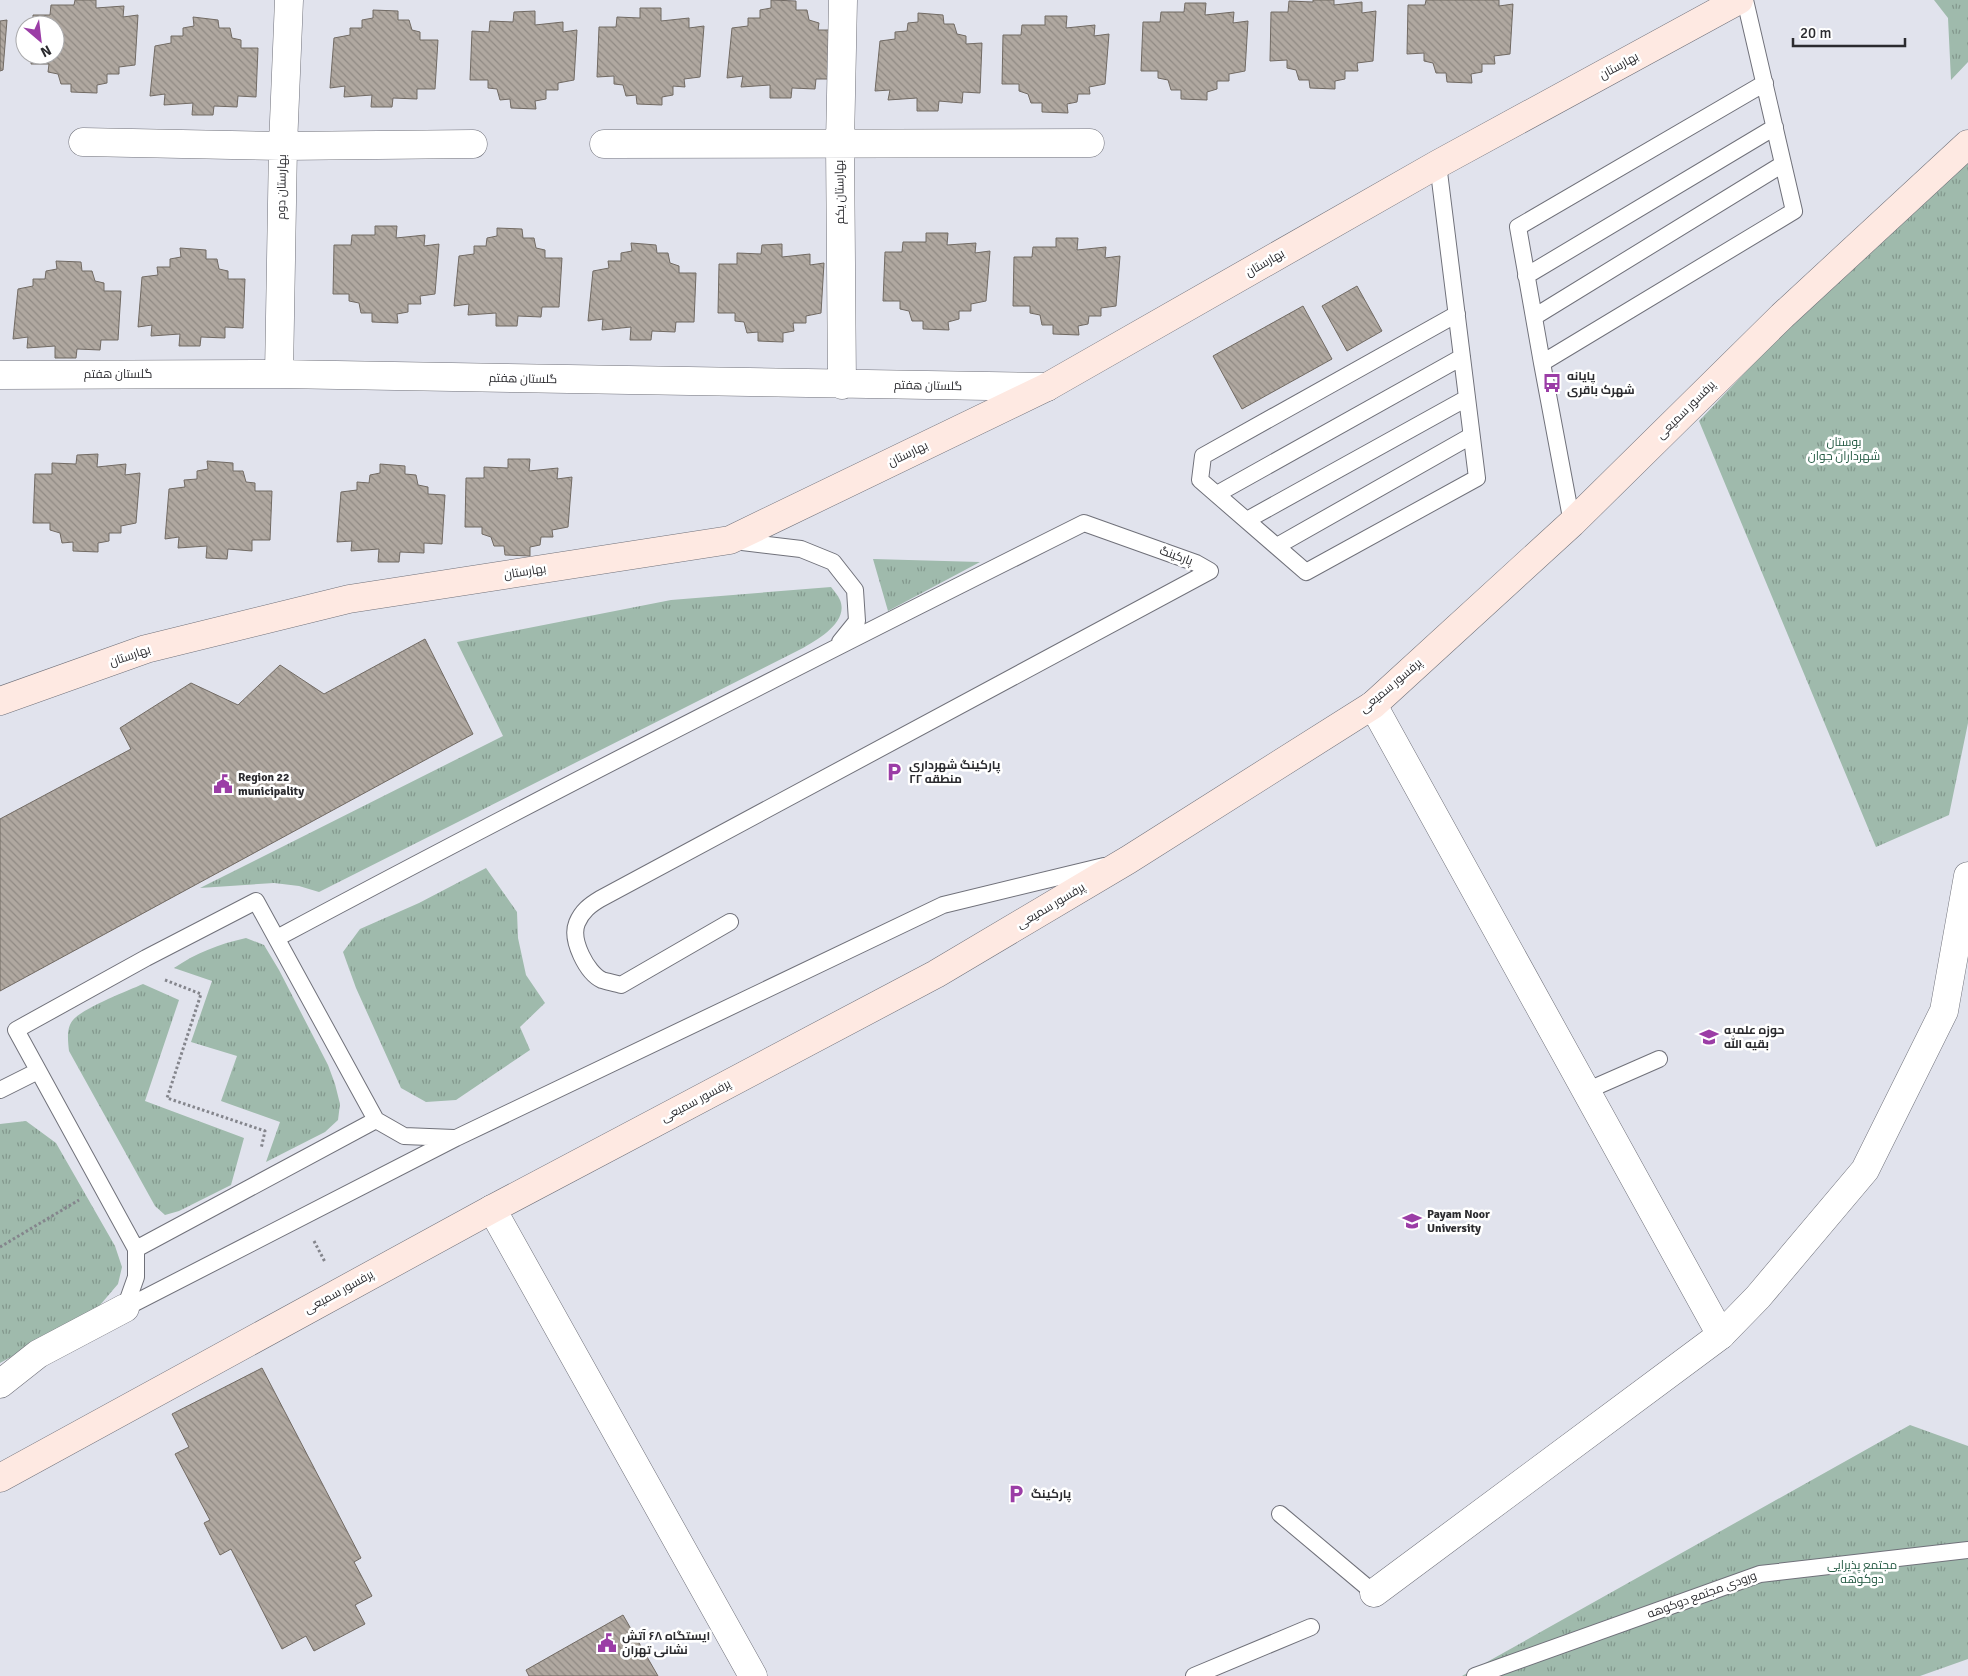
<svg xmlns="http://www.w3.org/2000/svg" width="1968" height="1676" font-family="Signika,Cairo,sans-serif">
	<defs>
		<pattern id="grass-tufts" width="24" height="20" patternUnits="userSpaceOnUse" patternTransform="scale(1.25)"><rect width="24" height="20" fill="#9fbaac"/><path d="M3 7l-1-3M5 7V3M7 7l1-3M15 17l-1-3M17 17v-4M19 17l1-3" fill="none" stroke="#82978c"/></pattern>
		<pattern id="building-back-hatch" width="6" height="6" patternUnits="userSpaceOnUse" patternTransform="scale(1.25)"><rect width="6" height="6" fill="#b0a8a0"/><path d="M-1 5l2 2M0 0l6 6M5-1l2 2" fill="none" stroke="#8f8983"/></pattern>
	</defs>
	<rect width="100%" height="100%" fill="#e1e3ed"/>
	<path fill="url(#grass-tufts)" d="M1934 0H1968V62L1951 80 1948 18Z
		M1968 138V723L1949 815 1876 847 1699 421Z
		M873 559 980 562 888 611Z
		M831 587C834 591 838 595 840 600 849 622 818 639 803 648L319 892 299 886 274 883 200 888 503 736 457 642 671 600Z
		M486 868 517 912 518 938 526 975 545 1003 520 1027 530 1050 456 1100 426 1102 401 1088 356 988 343 952 360 929 419 903Z
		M246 938 264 945 279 970 328 1065 335 1084 340 1104 338 1120 325 1132 266 1162 280 1122 221 1101 237 1056 191 1042 212 981 174 968C196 953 219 944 246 938Z
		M143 984 179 1000 145 1101 244 1138 231 1185 179 1211 165 1215 155 1206 69 1051C68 1041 66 1028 73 1020 83 1008 127 991 143 984Z
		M26 1121 56 1143 115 1246 122 1267 118 1284 95 1311 0 1363V1124Z
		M1910 1425 1968 1446V1659L1920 1676H1462Z"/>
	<path fill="url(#building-back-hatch)" stroke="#716a63" d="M75 0H96V8L124 6 123 17 138 15 135 65 119 67V74H107V83L97 85V93L71 92V84H61L58 74 48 72 49 64H31L32 55H55V25H33V15H50L51 5H74Z
		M771 0 796 1V10H807L809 20 819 23 818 30H835L833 79H816L815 89 792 88 791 98H770V85L741 87 743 76 727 78 732 28 748 26V18H760V10L771 8Z
		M1313 0H1334V5L1362 2V13L1376 11 1373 61 1357 63 1358 71H1345V79L1335 81V89L1310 88 1309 80H1299L1296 70 1287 68V60L1270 61 1271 12H1288L1289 1 1313 2Z
		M1426 0H1499V6L1513 4 1510 54 1494 56 1495 64H1482V72L1471 74 1472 83 1447 82 1446 73H1436L1433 63 1424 61V53L1407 54 1408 5H1425Z
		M1185 3H1206L1205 15 1234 12 1233 23 1248 21 1245 71 1229 74V81H1217V89L1207 92V100L1181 99V90H1171L1168 80 1158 78V71H1141L1143 22H1160L1161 12H1184Z
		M640 8H661V21L689 18V28L704 26 700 77 684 79 685 87 673 86V95L662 97V105L637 104 636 95 626 96 623 85 614 84V76L597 77 599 27H616L617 17 640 18Z
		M373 10 398 11V20H409L412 30 420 32V40H438L435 89H417V99L393 98 392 107H371L372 95 344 97 345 86 330 88 334 38 350 35V28H362V20L373 18Z
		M535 11V25L563 22V32L577 30 574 80 558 83V90H546V99L535 101 536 109 511 108 510 99 500 100 497 89 488 88V80H470L472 31 489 32 490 21 513 22 514 12Z
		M918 13 943 15 944 24H954L957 34 966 36V44L982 43 980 93 963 92 962 103 939 101 938 111H917V98L888 100 890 90 875 91 880 41 895 39V32L907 31 908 23 918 22Z
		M1045 16H1067L1066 28 1095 25 1094 36 1109 34 1105 84 1089 87 1090 94H1078L1077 102 1067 104 1068 113 1042 112V103H1031L1028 94 1019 91V84H1002L1003 35H1021L1022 25H1045Z
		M193 17 218 20 219 28H230L232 38 241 40V48H258L256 97 238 96 237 107 214 106 213 115H192L193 103 164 105 165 94 150 96 155 46 171 43V36H183V28L194 26Z
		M7 20 3 70 0 71V21Z
		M375 226H397L396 238 425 235 424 246 439 244 435 294 420 296 421 304H408V312L397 314 398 323 372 322V313H361L359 303 349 301V294H333L334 245H351L352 235H375Z
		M497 228 522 229 523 238H534L536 248 545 250V258H562L559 307H542L541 317 518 316 517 326H496V313L468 315 469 304 454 306 459 256 474 254V246H486L487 238 497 236Z
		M926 233H948L947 245 976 243 975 253 990 251 986 301 971 304V311H959V319L948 322 949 330 923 329V321H912L909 311 900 309V301H883L885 252H902L903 242H926Z
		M1056 238H1078L1077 250 1106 247 1105 258 1120 256 1116 306 1101 308V316H1089L1088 324 1078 326 1079 335 1053 334V325H1042L1040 315 1030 313V306H1013L1014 257H1032L1033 247H1056Z
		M631 243 656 245 657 253H668L670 263 679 266V273H696L694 322H676L675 332 652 331 651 340H630L631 327 602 330 603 319 588 321 593 271 609 268 608 261H621V253L632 251Z
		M782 244V257L810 254V265L824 263 821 313 806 316V323H793L794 331 783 333V342L758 341V332L747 333 744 322 735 321V313H718L719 264H737V253L761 254 762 245Z
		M180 248 206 250V259H217L219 269 228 271V279H245L243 328 225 327V338L201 337 200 346H179L180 334 151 336 152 325 138 327 142 277 158 275 157 267H170V259L181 257Z
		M56 261 81 262 82 271H92L95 281 104 283V291H121L118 340H101L100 350 77 349 76 358H55V346L27 348 28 337 13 339 18 289 33 286V279H45L46 271 57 269Z
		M1357 286 1382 331 1347 351 1322 306Z
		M1303 306 1332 359 1242 409 1213 356Z
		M98 454 97 467 126 464 125 475 140 473 136 523 121 526V533H109V541L98 543V552L73 551V542L62 543 60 533 50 530V523H33L35 474H52V463L76 464 77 455Z
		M508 459H530L529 471 558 468 557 479 572 477 568 527 552 530 553 537H541L540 545 530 547V556L505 555 504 546H494L491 537 482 534V527H465L466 478H484V467L508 468Z
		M207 461 233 463V471H243L246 482 255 483V491H272L270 540H252V551L228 549 227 559 206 558 207 546 178 548 179 537 165 539 169 489 185 487 184 480 197 479V471L208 469Z
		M380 464 405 466V474L416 475 418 485 428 487V494L445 495 442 544 424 543V553L400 552 399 562H378L379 549 351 551 352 541 337 542 341 492 357 490V482L369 483 370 475 380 473Z
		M425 639 473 734 0 991V819L131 749 120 728 191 683 238 705 280 665 324 694Z
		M262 1368 361 1558 354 1562 372 1596 355 1605 365 1624 314 1651 306 1636 282 1649 231 1549 220 1555 204 1523 210 1520 175 1454 189 1447 172 1414Z
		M623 1615 658 1676H529L526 1670Z"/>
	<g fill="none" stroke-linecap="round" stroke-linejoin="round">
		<g stroke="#70717a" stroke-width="18">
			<path id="service" d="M1438 164 1477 478 1306 572 1200 480 1203 456 1457 314
				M1526 276 1775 127
				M1534 317 1783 164
				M1542 363 1518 227 1765 83
				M1217 494 1462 357
				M1247 520 1467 398
				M1572 523 1542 363 1794 211 1745 0
				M734 541 801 549 833 562 855 590 857 621 840 642
				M1277 546 1471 436
				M277 938C544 795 814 658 1084 523L1196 563 1210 571 600 899C590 905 582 911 577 923 570 940 587 973 602 980 608 982 615 983 621 985L730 922
				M0 1090 38 1071
				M1586 1091 1659 1059
				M376 1120 404 1136 454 1138
				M125 1308 136 1277V1249L16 1030 146 958 256 901 376 1120 136 1249
				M125 1308 456 1138 943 905 1104 866
				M1280 1514 1374 1593
				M1194 1676 1311 1627
				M1475 1676 1760 1574 1968 1550"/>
		</g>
		<g stroke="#70717a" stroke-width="29">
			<path id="minor" d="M83 142 283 146 473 144
				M604 144 1090 143
				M279 374 283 146 289 0
				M0 375 279 374 1047 387
				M842 385 840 143 843 0
				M1373 705 1721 1335
				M492 1209 753 1676"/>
		</g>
		<g stroke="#70717a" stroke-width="29">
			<path id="tertiary" d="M0 1384 38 1354 125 1308
				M1374 1593 1721 1335 1758 1297 1865 1170 1944 1011 1968 876"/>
		</g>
		<g stroke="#70717a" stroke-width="29">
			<path id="secondary" d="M0 701 146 649 349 599 730 540 1047 387 1438 164 1739 0
				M0 1478 492 1209 936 974 1128 860 1373 705 1572 523 1782 316 1968 144"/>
		</g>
		<path stroke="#84858c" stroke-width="3" stroke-dasharray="2.5 2.5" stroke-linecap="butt" d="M165 980 201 994 167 1098 265 1131 261 1149
			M314 1241 325 1262
			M0 1247 79 1200"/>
		<use href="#service" stroke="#fff" stroke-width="16"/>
		<use href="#minor" stroke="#fff" stroke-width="28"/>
		<use href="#tertiary" stroke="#fff" stroke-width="28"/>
		<use href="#secondary" stroke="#fee9e2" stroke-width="28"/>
	</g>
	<defs>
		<g id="bus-bare" transform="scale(1.5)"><path d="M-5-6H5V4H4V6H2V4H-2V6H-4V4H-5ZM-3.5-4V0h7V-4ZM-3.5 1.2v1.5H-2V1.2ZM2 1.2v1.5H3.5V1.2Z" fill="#9b3da6" stroke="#fff" stroke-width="2.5" paint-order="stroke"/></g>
		<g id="parking-bare" transform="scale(1.5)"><path d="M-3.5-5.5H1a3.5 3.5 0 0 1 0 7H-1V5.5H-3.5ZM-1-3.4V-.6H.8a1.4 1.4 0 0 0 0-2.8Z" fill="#9b3da6" stroke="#fff" stroke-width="2.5" paint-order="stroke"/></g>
		<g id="civic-bare" transform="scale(1.5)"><path d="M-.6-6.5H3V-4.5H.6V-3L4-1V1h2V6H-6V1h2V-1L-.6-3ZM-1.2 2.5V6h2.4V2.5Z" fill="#9b3da6" stroke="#fff" stroke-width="2.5" paint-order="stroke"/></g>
		<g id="school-bare" transform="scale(1.5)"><path d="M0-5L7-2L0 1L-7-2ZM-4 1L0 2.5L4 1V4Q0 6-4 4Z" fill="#9b3da6" stroke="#fff" stroke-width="2.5" paint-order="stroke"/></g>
		<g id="university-bare" transform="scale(1.5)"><path d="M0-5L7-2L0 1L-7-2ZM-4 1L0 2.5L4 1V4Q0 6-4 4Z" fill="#9b3da6" stroke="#fff" stroke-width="2.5" paint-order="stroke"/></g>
	</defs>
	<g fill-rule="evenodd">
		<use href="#bus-bare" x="1552" y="383"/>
		<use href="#parking-bare" x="894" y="772"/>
		<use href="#civic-bare" x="223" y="784"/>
		<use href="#school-bare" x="1709" y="1037"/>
		<use href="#university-bare" x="1412" y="1221"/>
		<use href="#parking-bare" x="1016" y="1494"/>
		<use href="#civic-bare" x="607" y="1643"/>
	</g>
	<g text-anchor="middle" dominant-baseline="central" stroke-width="5" stroke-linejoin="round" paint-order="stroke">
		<g font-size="12" fill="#2b2b2f" stroke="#fff">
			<text transform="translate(1619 66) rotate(-29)">بهارستان</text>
			<text transform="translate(282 187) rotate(-89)">بهارستان دوم</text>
			<text transform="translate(840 192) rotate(-91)">بهارستان یکم</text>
			<text transform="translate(1265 263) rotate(-30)">بهارستان</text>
			<text x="118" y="374">گلستان هفتم</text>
			<text transform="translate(523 379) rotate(1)">گلستان هفتم</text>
			<text transform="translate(928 386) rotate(1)">گلستان هفتم</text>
			<text transform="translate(1686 410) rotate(-45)">پرفسور سمیعی</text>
			<text transform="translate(908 454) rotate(-26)">بهارستان</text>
			<text transform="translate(1176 556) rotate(20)">پارکینگ</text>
			<text transform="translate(525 572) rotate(-9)">بهارستان</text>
			<text transform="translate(130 656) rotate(-19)">بهارستان</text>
			<text transform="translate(1391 686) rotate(-40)">پرفسور سمیعی</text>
			<text transform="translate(1051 906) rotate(-31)">پرفسور سمیعی</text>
			<text transform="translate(696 1101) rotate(-28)">پرفسور سمیعی</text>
			<text transform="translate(339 1292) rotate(-29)">پرفسور سمیعی</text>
			<text transform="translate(1702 1595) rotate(-20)">ورودی مجتمع دوکوهه</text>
		</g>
		<g font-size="12" font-weight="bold" fill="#2b2b2f" stroke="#fff" text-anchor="start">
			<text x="1567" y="376">پایانه<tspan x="1567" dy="14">شهرک باقری</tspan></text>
			<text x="909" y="765">پارکینگ شهرداری<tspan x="909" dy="14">منطقه ۲۲</tspan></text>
			<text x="238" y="777">Region 22<tspan x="238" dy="14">municipality</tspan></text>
			<text x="1724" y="1030">حوزه علمیه<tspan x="1724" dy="14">بقیه الله</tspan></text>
			<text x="1427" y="1214">Payam Noor<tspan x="1427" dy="14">University</tspan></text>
			<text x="1031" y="1494">پارکینگ</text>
			<text x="622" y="1636">ایستگاه ۶۸ آتش<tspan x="622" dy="14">نشانی تهران</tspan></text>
		</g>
		<g font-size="12" fill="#245a43" stroke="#fff">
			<text x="1844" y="442">بوستان<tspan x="1844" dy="14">شهرداران جوان</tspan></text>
			<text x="1862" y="1565">مجتمع پذیرایی<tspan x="1862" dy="14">دوکوهه</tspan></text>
		</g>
	</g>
	<g transform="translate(40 40) rotate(152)"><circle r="24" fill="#ffffff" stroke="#aaaaac"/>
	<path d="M0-4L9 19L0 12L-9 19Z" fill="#9b3da6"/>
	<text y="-8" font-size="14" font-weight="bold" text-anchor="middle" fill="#2b2b2f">N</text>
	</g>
	<path d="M1793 38v8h112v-8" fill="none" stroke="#2b2b2f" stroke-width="2.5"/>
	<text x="1800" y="38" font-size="15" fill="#2b2b2f" stroke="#ffffff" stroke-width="4" paint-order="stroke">20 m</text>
</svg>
